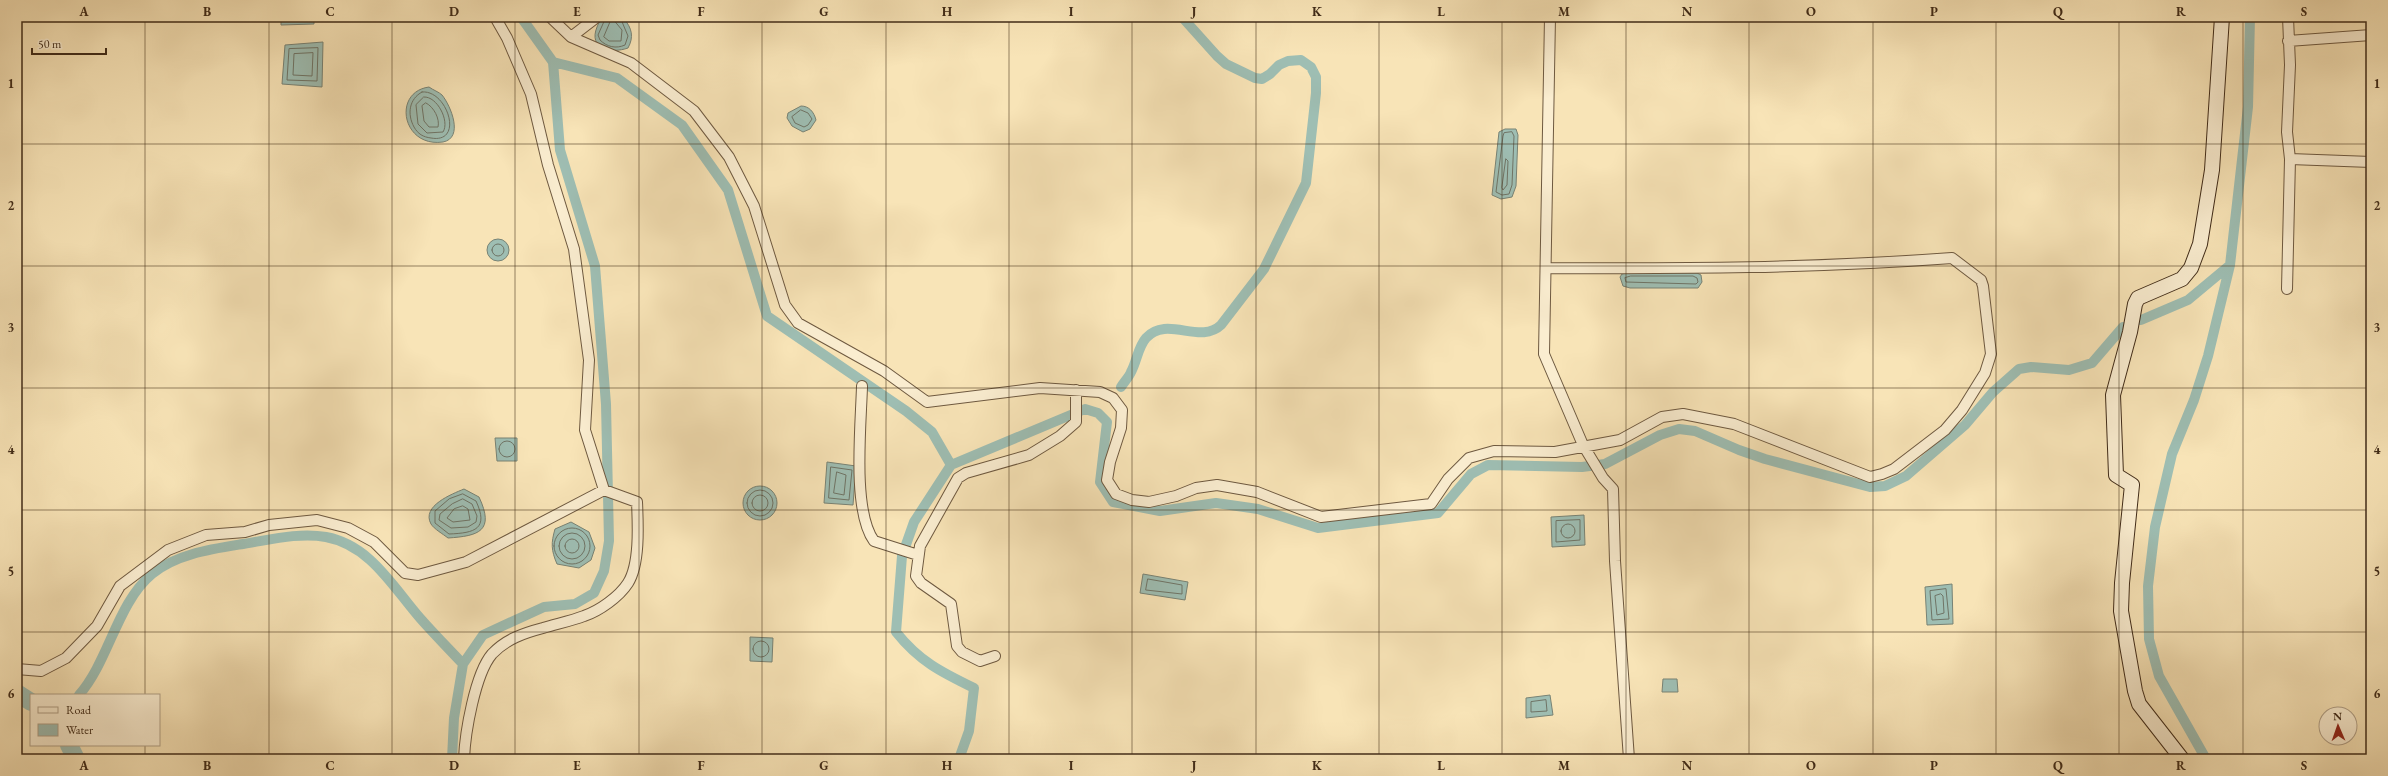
<svg xmlns="http://www.w3.org/2000/svg" width="2388" height="776" font-family="'EB Garamond',serif">
	<rect width="100%" height="100%" fill="#f8e4b7"/>
	<filter id="stains"><feTurbulence type="fractalNoise" baseFrequency=".005" numOctaves="4"/><feColorMatrix values="0 0 0 0 .2 0 0 0 0 .09 0 0 0 0 .02 0 0 0 .5 -.17"/></filter>
	<radialGradient id="worn" r=".72"><stop offset=".6" stop-color="#630" stop-opacity="0"/><stop offset="1" stop-color="#630" stop-opacity=".3"/></radialGradient>
	<path fill="#9ebeb3" stroke="#788375" d="M281 17H314V24L281 25Z
		M605 17 624 19C632 28 634 37 628 48 611 54 588 49 597 27 599 22 600 20 605 17Z
		M323 42 322 87 282 84 285 45Z
		M429 87C433 90 439 92 442 95 451 106 464 138 443 142 402 148 392 92 429 87Z
		M801 106C809 106 814 112 816 120L810 129 803 132 792 126 787 118 788 113Z
		M1505 129H1516L1518 135 1516 186 1512 197 1501 199 1492 195 1499 132Z
		M487 250a11 11 0 1 1 22 0a11 11 0 1 1-22 0Z
		M1630 272 1697 273 1701 275 1702 282 1698 288H1630L1623 286 1620 277 1622 274Z
		M495 438H517V461H497Z
		M827 462 856 466 853 505 824 503Z
		M743 503a17 17 0 1 1 34 0a17 17 0 1 1-34 0Z
		M464 489 479 497C495 531 479 536 448 538 443 534 434 529 431 524 421 506 452 494 464 489Z
		M1584 515 1585 545 1552 547 1551 517Z
		M571 522 589 532 595 548 591 560 579 568 557 564C551 550 551 543 555 529Z
		M1143 574 1188 582 1185 600 1140 593Z
		M1952 584 1953 624 1927 625 1925 587Z
		M750 637 773 638 772 662 750 661Z
		M1663 679H1677L1678 692H1662Z
		M1550 695 1553 715 1526 718V698Z"/>
	<g fill="none" stroke-linecap="round" stroke-linejoin="round">
		<path stroke="#6f7466" stroke-width="1" d="M606 17 598 35 600 40C607 47 616 49 625 45L628 36 620 17
			M612 18 622 30 621 41H609L604 37Z
			M318 48 317 81 287 80 289 49Z
			M313 53 312 76 293 75 294 54Z
			M422 92C447 89 465 144 431 138 423 137 418 134 414 127 407 114 409 99 422 92Z
			M424 97C437 96 450 121 443 132L427 133 418 124 416 105Z
			M426 103C434 107 440 119 438 127H429L424 121 422 106Z
			M801 110 808 113 812 119 808 125 804 127 795 123 792 117Z
			M1512 132 1514 136 1512 185 1509 194 1502 195 1496 192 1503 136 1504 133Z
			M1506 159 1508 161 1507 185 1503 190 1502 188Z
			M492 250a6 6 0 1 1 12 0a6 6 0 1 1-12 0Z
			M1631 276H1693L1697 278 1698 282 1696 284 1626 282 1625 278Z
			M499 449a8 8 0 1 1 16 0a8 8 0 1 1-16 0Z
			M831 467 852 470 849 500 829 498Z
			M837 472 846 475 844 495 834 493Z
			M747 503a13 13 0 1 1 26 0a13 13 0 1 1-26 0Z
			M463 494 476 501C489 529 475 533 449 534L435 523V511L449 499Z
			M752 503a8 8 0 1 1 16 0a8 8 0 1 1-16 0Z
			M463 499 472 504 477 516 476 522 468 527 451 528 439 520 440 514 452 504Z
			M463 506 468 509 470 520 453 522 447 518 454 509Z
			M1580 520V540L1556 542V521Z
			M1561 531a7 7 0 1 1 14 0a7 7 0 1 1-14 0Z
			M554 546a18 18 0 1 1 36 0a18 18 0 1 1-36 0Z
			M559 546a13 13 0 1 1 26 0a13 13 0 1 1-26 0Z
			M565 546a7 7 0 1 1 14 0a7 7 0 1 1-14 0Z
			M1148 579 1182 585V594L1146 590Z
			M1946 589 1949 619 1932 620 1930 591Z
			M1941 594 1943 596 1944 613 1937 615 1935 596Z
			M753 649a8 8 0 1 1 16 0a8 8 0 1 1-16 0Z
			M1546 700 1547 711 1531 712V702Z"/>
		<path stroke="#9ebeb3" stroke-width="10" d="M553 62 617 78 682 125 728 190 767 316 906 411 932 432 951 465
			M2141 320 2188 300 2230 265
			M1121 387C1124 382 1129 377 1131 372 1137 361 1138 347 1146 338 1167 315 1200 345 1221 325L1264 269 1306 183 1316 93V77L1311 67 1301 60 1288 61 1279 65 1270 74 1262 79 1255 78 1226 64 1217 56 1182 17
			M463 664 483 635 544 607 575 604 594 593 604 571 609 541 606 404 595 266 560 150 553 62 521 17
			M79 695C109 661 117 603 152 574 176 554 212 549 243 544 269 540 299 532 326 537 370 545 393 587 420 618 434 634 449 649 463 664L454 718 452 759
			M959 759 969 731 974 688C941 672 919 661 896 632L902 556 914 522 951 465 1085 409 1098 413 1107 422 1100 482 1113 502 1160 511 1216 503 1258 509 1318 528 1438 513 1471 474 1488 465 1582 467 1605 464 1660 435 1679 429 1695 431 1739 450 1765 459 1870 487 1885 486 1906 476 1965 425 1993 392 2019 369 2031 367 2069 370 2092 363 2123 327
			M2206 759 2159 676 2149 639 2148 586 2155 527 2172 454 2194 400 2208 356 2230 265 2248 107 2250 17"/>
		<path stroke="#9ebeb3" stroke-width="18" d="M17 693 31 702
			M69 745 76 759"/>
		<g stroke="#6e5940" stroke-width="12">
			<path id="street" d="M495 17 507 38 531 94 548 165 574 249 589 360 585 430 604 490
				M550 17 571 37 631 63 694 111 729 157 754 206 785 305 798 323 884 371 927 402 1040 388 1100 392 1113 398 1122 410 1121 428 1110 462 1107 480 1116 494 1132 500 1149 502 1176 496 1196 488 1217 485 1257 492 1321 517 1431 504 1448 479 1469 458 1494 451 1555 452 1620 440 1662 417 1683 414 1734 424 1870 477 1882 474 1894 469 1945 430 1962 410 1985 373 1991 354 1983 286 1981 280 1952 258C1817 268 1682 269 1547 268
				M1550 17 1544 354 1583 445 1603 478 1613 489 1615 561 1629 759
				M571 37 597 17
				M2288 41 2371 35
				M2290 159 2371 162
				M2287 289 2290 159 2287 132 2290 65 2288 17
				M862 386C861 425 852 511 874 541L918 555
				M995 656 980 661 962 652 957 646 951 604 921 583 916 576 920 546 958 478 966 473 1029 455 1060 436 1076 422V390
				M17 669 41 671 66 658 97 626 120 586 168 550 206 535 245 532 269 525 317 520 348 528 374 542 405 573 418 575 466 562 604 490 637 502C638 525 640 564 628 583 619 597 599 611 584 616 571 621 556 624 543 628 524 633 506 639 492 654 475 674 465 733 464 759"/>
		</g>
		<g stroke="#402b18" stroke-width="16">
			<path id="secondary" d="M2182 759 2139 704 2135 691 2121 611 2122 583 2132 485 2116 475 2113 395 2130 332 2135 304 2138 298 2182 279 2191 268 2200 244 2212 170 2222 17"/>
		</g>
		<use href="#street" stroke="#faedd0" stroke-width="10"/>
		<use href="#secondary" stroke="#faedd0" stroke-width="14"/>
	</g>
	<path fill="none" stroke="#402b18" stroke-width="1" stroke-opacity="0.55" d="M145 17V695M269 17V759M392 17V759M515 17V759M639 17V759M762 17V759M886 17V759M1009 17V759M1132 17V759M1256 17V759M1379 17V759M1502 17V759M1626 17V759M1749 17V759M1873 17V759M1996 17V759M2119 17V759M2243 17V759M17 144H2371M17 266H2371M17 388H2371M17 510H2371M17 632H2371M145 745V759"/>
	<rect width="2388" height="776" fill="none" stroke="#f8e4b7" stroke-width="44"/>
	<rect x="30" y="694" width="130" height="52" fill="#faedd0" stroke="#b09f86"/>
	<rect x="38" y="707" width="20" height="6" fill="#faedd0" stroke="#b09f86"/>
	<text x="66" y="714" font-size="12" fill="#402b18">Road</text>
	<rect x="38" y="724" width="20" height="12" fill="#9ebeb3" stroke="#b09f86"/>
	<text x="66" y="734" font-size="12" fill="#402b18">Water</text>
	<g transform="translate(2338 726) rotate(358)"><circle r="19" fill="#faedd0" stroke="#b09f86"/>
	<path d="M0-3L7 15L0 10L-7 15Z" fill="#8f2418"/>
	<text y="-6" font-size="11" font-weight="bold" text-anchor="middle" fill="#402b18">N</text>
	</g>
	<path d="M32 48v6h74v-6" fill="none" stroke="#402b18" stroke-width="2"/>
	<text x="38" y="48" font-size="12" fill="#402b18" stroke="#faedd0" stroke-width="3" paint-order="stroke">50 m</text>
	<rect x="22" y="22" width="2344" height="732" fill="none" stroke="#402b18" stroke-width="1.5"/>
	<g font-size="13" text-anchor="middle" font-weight="bold" fill="#402b18">
		<text x="84" y="16">A</text>
		<text x="207" y="16">B</text>
		<text x="330" y="16">C</text>
		<text x="454" y="16">D</text>
		<text x="577" y="16">E</text>
		<text x="701" y="16">F</text>
		<text x="824" y="16">G</text>
		<text x="947" y="16">H</text>
		<text x="1071" y="16">I</text>
		<text x="1194" y="16">J</text>
		<text x="1317" y="16">K</text>
		<text x="1441" y="16">L</text>
		<text x="1564" y="16">M</text>
		<text x="1687" y="16">N</text>
		<text x="1811" y="16">O</text>
		<text x="1934" y="16">P</text>
		<text x="2058" y="16">Q</text>
		<text x="2181" y="16">R</text>
		<text x="2304" y="16">S</text>
		<text x="11" y="88">1</text>
		<text x="2377" y="88">1</text>
		<text x="11" y="210">2</text>
		<text x="2377" y="210">2</text>
		<text x="11" y="332">3</text>
		<text x="2377" y="332">3</text>
		<text x="11" y="454">4</text>
		<text x="2377" y="454">4</text>
		<text x="11" y="576">5</text>
		<text x="2377" y="576">5</text>
		<text x="11" y="698">6</text>
		<text x="2377" y="698">6</text>
		<text x="84" y="770">A</text>
		<text x="207" y="770">B</text>
		<text x="330" y="770">C</text>
		<text x="454" y="770">D</text>
		<text x="577" y="770">E</text>
		<text x="701" y="770">F</text>
		<text x="824" y="770">G</text>
		<text x="947" y="770">H</text>
		<text x="1071" y="770">I</text>
		<text x="1194" y="770">J</text>
		<text x="1317" y="770">K</text>
		<text x="1441" y="770">L</text>
		<text x="1564" y="770">M</text>
		<text x="1687" y="770">N</text>
		<text x="1811" y="770">O</text>
		<text x="1934" y="770">P</text>
		<text x="2058" y="770">Q</text>
		<text x="2181" y="770">R</text>
		<text x="2304" y="770">S</text>
	</g>
	<rect width="100%" height="100%" filter="url(#stains)"/>
	<rect width="100%" height="100%" fill="url(#worn)"/>
</svg>
